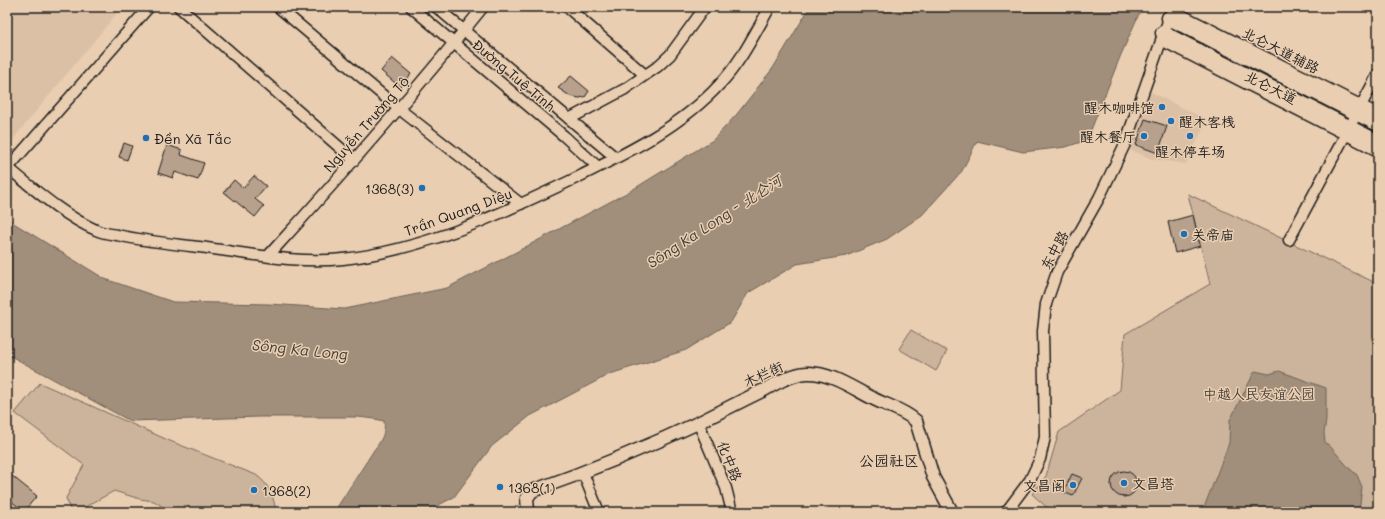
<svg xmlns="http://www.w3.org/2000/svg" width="1385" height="519" font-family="Mali,'LXGW WenKai TC',sans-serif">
	<rect width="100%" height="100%" fill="#eaceb1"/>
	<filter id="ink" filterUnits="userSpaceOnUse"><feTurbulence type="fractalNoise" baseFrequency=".025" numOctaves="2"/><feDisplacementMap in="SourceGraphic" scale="8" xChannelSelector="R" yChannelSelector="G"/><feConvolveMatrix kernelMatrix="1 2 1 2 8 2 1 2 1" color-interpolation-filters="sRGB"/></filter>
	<g filter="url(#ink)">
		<path fill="#dbc0a6" d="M7 7H122L9 144 7 143Z
			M1151 92 1207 120 1186 164 1152 159 1130 150Z"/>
		<path fill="#ccb49c" stroke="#74685c" d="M1188 194 1378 284V512H1052L1032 494 1046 476 1059 432 1120 390 1125 334 1210 284Z
			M911 330 947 351 936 371 899 349Z
			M40 383 170 441 256 475C269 484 274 497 276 512H171L154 501 140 499 114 491 76 512H71L66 498 84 465 15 413Z"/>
		<path fill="#a18f7c" stroke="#6c6156" d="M810 7H1142L1120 57 1087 140 1066 147 1023 152 977 141 962 171 922 215 887 239 846 256 797 264 748 293 731 322 686 350 610 374 530 416 492 446 454 497 437 506 432 512H372L368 508 363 512H334L374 450C381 441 386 433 384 421L375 419 358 417H260L130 421 7 354V219L105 279 173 302 269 304 344 309 447 288 518 251 632 190 713 140 737 114 773 68Z
			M1255 371 1269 374 1279 371 1326 388V420L1324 433 1325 443 1329 445 1349 468 1357 475 1362 487 1359 512H1206L1205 505 1229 443 1230 420Z"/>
		<path fill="#b8a18c" stroke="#1c1c1c" d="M392 58 411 74 400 87 381 71Z
			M571 76 589 91 585 97 579 98 570 96 558 88Z
			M1145 119 1167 126 1158 153 1136 145Z
			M124 143 132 146 127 160 119 157Z
			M167 145 182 150 181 155 204 163 198 180 175 172 173 178 158 173Z
			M254 176 266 186 255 199 264 206 255 217 224 192 234 180 243 188Z
			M1193 215 1200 246 1175 253 1168 222Z
			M1111 484a13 13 0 1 1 26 0a13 13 0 1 1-26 0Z
			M7 472 37 496 24 511 7 498Z
			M1072 474 1082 478 1073 496 1063 492Z"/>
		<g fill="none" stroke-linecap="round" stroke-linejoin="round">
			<g stroke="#1c1c1c" stroke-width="13">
				<path id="minor" d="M179 7 354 160
					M278 7 398 108 521 204
					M411 7 564 136 598 167
					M436 7 616 158
					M567 7 645 75
					M1172 10 1378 114
					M1161 40 1378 151
					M569 119 625 89 657 67 670 55 705 7
					M7 167C34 189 64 216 96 230 102 233 110 234 117 235 144 241 172 244 199 247 247 253 295 264 343 259 425 250 501 214 574 179 625 154 681 127 720 84 741 62 755 33 770 7
					M8 168 149 7
					M1289 240 1378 74
					M268 256C342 175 414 93 483 7
					M698 422 726 488 732 512
					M583 473 599 512
					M1006 512 1030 480 1040 459 1045 437 1043 331 1046 304 1057 272 1099 198 1125 144 1173 7"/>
			</g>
			<g stroke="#1c1c1c" stroke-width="15">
				<path id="tertiary" d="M528 512 527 498 532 491C589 471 645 448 700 422 720 412 741 401 762 391 775 384 791 374 807 373 830 372 854 389 874 399 888 406 904 410 916 421L933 477 952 512"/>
			</g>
			<g stroke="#1c1c1c" stroke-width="17">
				<path id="secondary" d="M1169 18 1378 124
					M1163 33 1378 142"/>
			</g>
			<use href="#minor" stroke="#eaceb1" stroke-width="10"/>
			<use href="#tertiary" stroke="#eaceb1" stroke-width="12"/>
			<use href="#secondary" stroke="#eaceb1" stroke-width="14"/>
		</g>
	</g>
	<g fill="#1f6fb2" stroke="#eaceb1" stroke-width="1.5">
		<circle cx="1162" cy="107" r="4"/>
		<circle cx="1171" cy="121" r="4"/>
		<circle cx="1144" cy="136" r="4"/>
		<circle cx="1190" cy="136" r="4"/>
		<circle cx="146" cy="138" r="4"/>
		<circle cx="422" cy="188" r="4"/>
		<circle cx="1184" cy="234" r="4"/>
		<circle cx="1124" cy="483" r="4"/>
		<circle cx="1073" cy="485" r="4"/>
		<circle cx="500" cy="487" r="4"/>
		<circle cx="254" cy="490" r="4"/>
	</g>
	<g text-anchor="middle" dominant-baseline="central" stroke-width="3" stroke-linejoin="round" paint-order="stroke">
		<g font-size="14" fill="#1c1c1c" stroke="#eaceb1">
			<text transform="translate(1281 50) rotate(27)">北仑大道辅路</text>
			<text transform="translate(514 75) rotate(40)">Đường Tuệ Tĩnh</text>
			<text transform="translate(1271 87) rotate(27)">北仑大道</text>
			<text transform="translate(366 124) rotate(-49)">Nguyễn Trường Tộ</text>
			<text transform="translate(458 212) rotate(-20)">Trần Quang Diệu</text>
			<text transform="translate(1054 250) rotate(-62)">东中路</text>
			<text transform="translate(763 374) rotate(-25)">木栏街</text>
			<text transform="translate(730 461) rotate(68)">化中路</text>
		</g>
		<g font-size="14" fill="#1c1c1c" stroke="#eaceb1" text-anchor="start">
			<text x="1154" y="107" text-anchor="end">醒木咖啡馆</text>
			<text x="1179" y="121">醒木客栈</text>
			<text x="1136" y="136" text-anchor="end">醒木餐厅</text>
			<text x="154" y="138">Đền Xã Tắc</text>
			<text x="1190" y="151" text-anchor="middle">醒木停车场</text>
			<text x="414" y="188" text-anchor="end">1368(3)</text>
			<text x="1192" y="234">关帝庙</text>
			<text x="1132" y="483">文昌塔</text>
			<text x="1065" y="485" text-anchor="end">文昌阁</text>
			<text x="508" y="487">1368(1)</text>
			<text x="262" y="490">1368(2)</text>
		</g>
		<g font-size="14" fill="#48423c" stroke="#eaceb1">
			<text x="1259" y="393">中越人民友谊公园</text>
		</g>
		<g font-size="15" font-style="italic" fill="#443e39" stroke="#eaceb1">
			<text transform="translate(714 221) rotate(-33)">Sông Ka Long - 北仑河</text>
			<text transform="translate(300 349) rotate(6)">Sông Ka Long</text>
		</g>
		<g font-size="15" fill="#1c1c1c" stroke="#eaceb1">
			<text x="889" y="460">公园社区</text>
		</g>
	</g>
	<rect width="1385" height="519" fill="none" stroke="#eaceb1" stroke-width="24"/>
	<rect x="12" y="12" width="1361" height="495" fill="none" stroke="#1c1c1c" stroke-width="1.5" filter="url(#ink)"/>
</svg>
